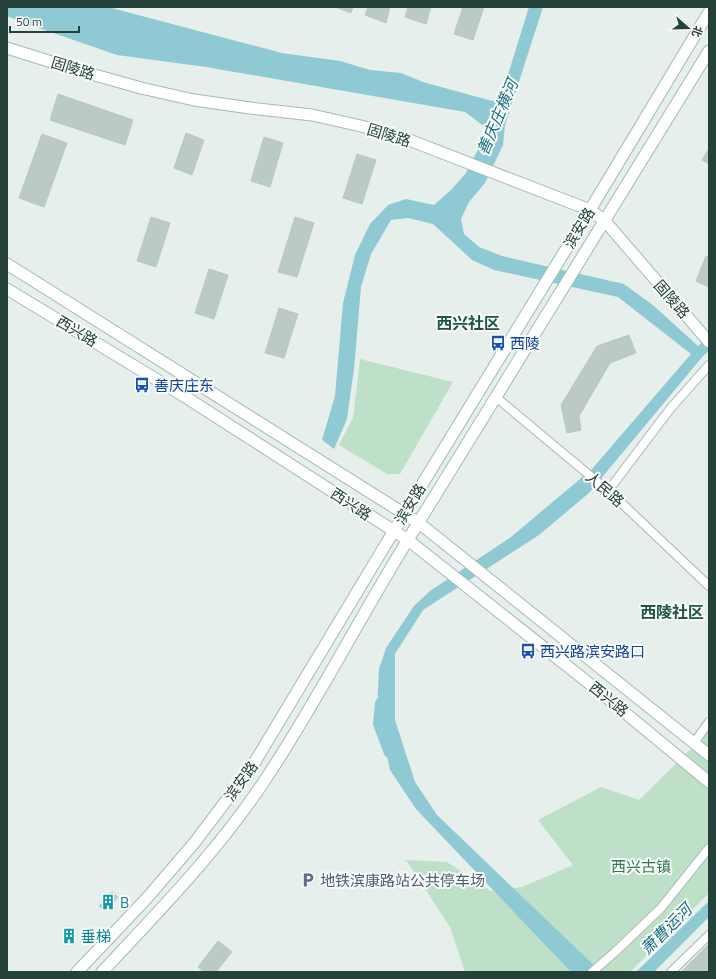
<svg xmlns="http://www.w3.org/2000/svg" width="716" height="979" font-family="'Titillium Web','Noto Sans SC',sans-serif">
	<rect width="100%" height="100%" fill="#e6efeb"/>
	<path fill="#bfe0c8" d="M360 359 453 382 400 474H387L339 445 353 418Z
		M709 731V893L630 972H465L450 927 406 860 447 862 491 891 522 887 573 865 538 820 601 787 639 800Z"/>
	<path fill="#8ec9d4" d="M7 7H108L282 53 340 61 370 70 401 73 423 82 492 101 501 97 529 7H543L505 125 503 145 485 183 469 202 461 219 464 234 479 247 502 256 624 284 654 306 698 346 709 336V351L703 356 589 493 539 535 423 610 395 654V720L415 782 437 815 601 972H571L416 809 390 770 377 710 379 669 386 648 414 606 430 591 511 537 592 469 691 354 618 297 494 270 472 260 433 224 408 218 391 220 371 254 361 287 354 369 347 419 334 449 322 440 335 396 343 303 355 255 370 224 388 205 406 199 434 205 451 190 466 173 486 134 485 127 465 112 206 67 117 55 36 27 7 16Z
		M709 901V917L654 972H636Z"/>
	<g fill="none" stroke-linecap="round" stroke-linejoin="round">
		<path stroke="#8ec9d4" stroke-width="10" d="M380 703 378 724 389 753"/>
	</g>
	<path fill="#bbcac4" stroke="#b8c9c2" d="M335 7H353L351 13Z
		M368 7H390L386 23 365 15Z
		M408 7H431L426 24 405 17Z
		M463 7H484L473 40 454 34Z
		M58 94 133 120 125 145 50 120Z
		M186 133 204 140 192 175 174 168Z
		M42 134 67 143 44 207 19 198Z
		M264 137 283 143 270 187 251 181Z
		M709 148V164L702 160Z
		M357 154 376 160 362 204 343 198Z
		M151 217 170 223 156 267 137 261Z
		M295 217 314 223 297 277 278 272Z
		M706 256 709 257V287L696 281Z
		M209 269 228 275 214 319 195 313Z
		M279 308 298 314 284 358 265 353Z
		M629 335 636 353 610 363 579 416 581 430 567 433 561 405 597 346Z
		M112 892 118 897 105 911 99 906Z
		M218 941 232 952 216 972H204L198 967Z
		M709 944V970L707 972H681Z"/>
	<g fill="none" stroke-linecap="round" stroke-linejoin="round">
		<g stroke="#a8b8b2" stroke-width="10">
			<path id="street" d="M497 398 612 494 709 586
				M608 491 670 409 709 365
				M694 743 709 722
				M592 972 614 953 661 908 709 848
				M671 972 709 935"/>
		</g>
		<g stroke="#a4bbb3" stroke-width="13">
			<path id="secondary" d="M7 48 77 70 141 88 194 100 250 108 312 115 361 126 404 138 590 210 605 221 709 342
				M7 264 419 523 709 755
				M7 289 187 398 408 540 595 688 709 782
				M77 972 147 898 195 842 253 765 404 514 590 210 709 12
				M102 972C160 910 220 849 267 777 318 700 360 617 409 538 509 376 609 213 709 51"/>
		</g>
		<use href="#street" stroke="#fff" stroke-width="8"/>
		<use href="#secondary" stroke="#fff" stroke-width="11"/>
	</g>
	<defs>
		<g id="bus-bare" transform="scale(1.2)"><path d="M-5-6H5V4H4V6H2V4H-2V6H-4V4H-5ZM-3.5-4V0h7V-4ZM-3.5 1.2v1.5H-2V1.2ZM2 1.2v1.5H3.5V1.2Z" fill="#1a4fb4" stroke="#f7fbf9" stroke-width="2.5" paint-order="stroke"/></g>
		<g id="parking-bare" transform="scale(1.2)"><path d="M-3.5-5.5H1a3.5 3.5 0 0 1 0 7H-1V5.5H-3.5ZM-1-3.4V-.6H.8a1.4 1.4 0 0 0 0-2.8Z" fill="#5c6f8a" stroke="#f7fbf9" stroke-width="2.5" paint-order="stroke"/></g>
		<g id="building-bare" transform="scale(1.2)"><path d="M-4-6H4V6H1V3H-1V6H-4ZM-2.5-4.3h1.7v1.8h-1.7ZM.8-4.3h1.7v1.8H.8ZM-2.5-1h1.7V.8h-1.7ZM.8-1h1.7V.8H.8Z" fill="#0f9aa8" stroke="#f7fbf9" stroke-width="2.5" paint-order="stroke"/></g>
	</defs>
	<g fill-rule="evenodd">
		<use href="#bus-bare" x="498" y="343"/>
		<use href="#bus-bare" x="142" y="385"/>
		<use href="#bus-bare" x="528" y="651"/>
		<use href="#parking-bare" x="308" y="880"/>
		<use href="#building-bare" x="108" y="902"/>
		<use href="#building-bare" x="69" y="936"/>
	</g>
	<g text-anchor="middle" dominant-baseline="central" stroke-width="4" stroke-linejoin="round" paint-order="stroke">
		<g font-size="15" fill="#24423a" stroke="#f7fbf9">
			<text transform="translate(73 68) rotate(17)">固陵路</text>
			<text transform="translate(389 135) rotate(17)">固陵路</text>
			<text transform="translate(579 228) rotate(-59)">滨安路</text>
			<text transform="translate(672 299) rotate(49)">固陵路</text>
			<text transform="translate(77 331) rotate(31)">西兴路</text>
			<text transform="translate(605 489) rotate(41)">人民路</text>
			<text transform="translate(351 504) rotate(33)">西兴路</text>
			<text transform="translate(410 504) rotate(-59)">滨安路</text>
			<text transform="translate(609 699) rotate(39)">西兴路</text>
			<text transform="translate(241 781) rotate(-54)">滨安路</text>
		</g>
		<g font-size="15" fill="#164399" stroke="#f7fbf9" text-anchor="start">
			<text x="510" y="343">西陵</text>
			<text x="154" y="385">善庆庄东</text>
			<text x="540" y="651">西兴路滨安路口</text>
		</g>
		<g font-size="15" fill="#2d7a4b" stroke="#f7fbf9">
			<text x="641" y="866">西兴古镇</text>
		</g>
		<g font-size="15" fill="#4e5e75" stroke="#f7fbf9" text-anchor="start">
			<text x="320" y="880">地铁滨康路站公共停车场</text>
		</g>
		<g font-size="15" fill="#0d838f" stroke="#f7fbf9" text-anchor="start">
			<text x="120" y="902">B</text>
			<text x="81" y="936">垂梯</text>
		</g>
		<g font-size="16" font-style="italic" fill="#1c6f80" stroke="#f7fbf9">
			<text transform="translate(497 117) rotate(-67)">善庆庄横河</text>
			<text transform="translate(666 929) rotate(-45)">萧曹运河</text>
		</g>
		<g font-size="16" font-weight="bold" fill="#1f5548" stroke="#f7fbf9">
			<text x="468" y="323">西兴社区</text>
			<text x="672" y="612">西陵社区</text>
		</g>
	</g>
	<rect width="716" height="979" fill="none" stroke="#24423a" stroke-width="16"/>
	<g transform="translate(688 28) rotate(110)" stroke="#f7fbf9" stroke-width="3" paint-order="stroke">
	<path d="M0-3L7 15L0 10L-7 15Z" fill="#24423a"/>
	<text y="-6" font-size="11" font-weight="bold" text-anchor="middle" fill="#24423a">北</text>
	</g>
	<path d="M10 26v6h69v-6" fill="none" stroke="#24423a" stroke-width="2"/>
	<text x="16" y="26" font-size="12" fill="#24423a" stroke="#f7fbf9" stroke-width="3" paint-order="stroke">50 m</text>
</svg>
